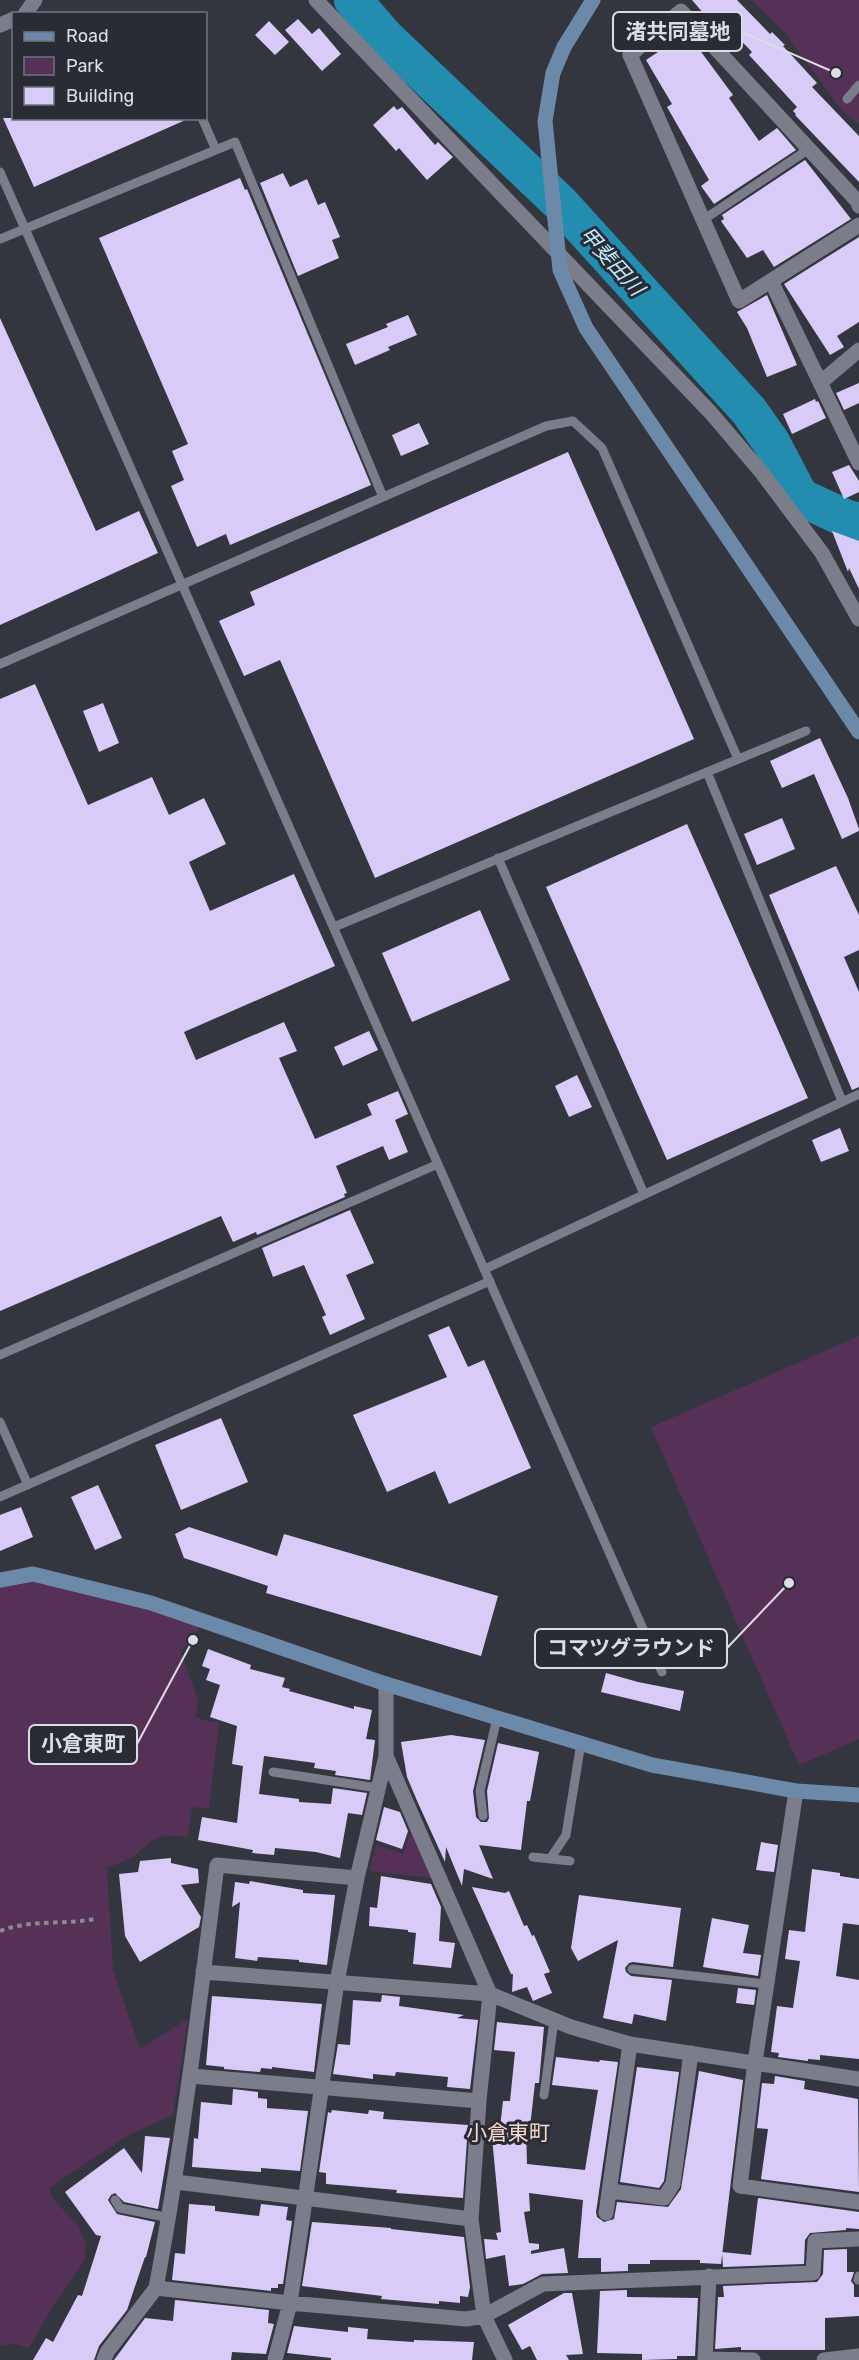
<svg xmlns="http://www.w3.org/2000/svg" width="859" height="2360" font-family="Rubik,'Noto Sans JP',sans-serif">
	<rect width="100%" height="100%" fill="#33363f"/>
	<path fill="#553157" d="M752 0H859V124L842 111 786 34Z
		M859 1336V1739L799 1765 651 1427Z
		M33 1574 204 1622 181 1652 198 1700 196 1718 219 1723 209 1809 192 1807 188 1837 164 1835 151 1841 132 1858 107 1868 113 1970 140 2049 188 2019 173 2115 129 2135 50 2187 52 2198 77 2224 86 2243 84 2261 53 2306 29 2348 15 2344 0 2345V1580Z
		M411 1832 432 1878 369 1871 376 1845 403 1853Z"/>
	<g fill="none" stroke-linecap="round" stroke-linejoin="round">
		<path stroke="#228dae" stroke-width="38" d="M353 0 385 37 560 203 749 411 771 442 800 497 845 518 859 522"/>
	</g>
	<path fill="#d9cbf7" d="M692 0H737L770 34 772 32 785 45 783 46 817 83 812 87 859 136V182L795 115 796 114 793 111 797 107 749 55 752 52 724 23 714 32 700 18 705 15Z
		M298 19 312 34 319 28 341 54 322 71 285 30Z
		M269 21 289 42 275 55 255 35Z
		M684 29 698 43 696 45 733 95 729 98 759 141 777 128 796 150 714 204 701 186 709 180 667 107 672 104 646 60 670 44 667 41Z
		M394 106 397 110 402 107 435 145 438 142 453 157 427 180 399 148 396 151 373 125Z
		M3 118H190L34 187Z
		M805 160 851 219 774 267 763 250 747 258 721 221 724 219 722 215Z
		M283 173 290 187 307 179 318 205 325 202 340 237 332 240 339 258 298 276 260 183Z
		M240 178 245 190 247 189 371 485 230 545 226 534 197 547 171 486 184 480 172 451 188 444 99 238Z
		M859 237V322L837 336 844 347 830 355 784 284Z
		M767 295 797 365 767 377 747 328 737 312Z
		M408 315 417 335 388 347 390 350 355 365 346 344 388 327 386 324Z
		M0 318 96 531 139 511 158 553 0 625Z
		M859 383V403L844 410 836 393Z
		M815 399 816 402 818 401 826 418 792 434 783 414Z
		M419 423 429 444 401 456 392 435Z
		M568 452 694 739 375 878 280 660 244 676 219 621 255 605 250 592Z
		M849 465 859 481V492L844 499 832 472Z
		M832 531 859 541V589L849 568 848 572Z
		M35 684 88 805 152 777 169 815 204 798 226 844 189 862 210 911 294 874 335 966 184 1032 196 1060 284 1022 297 1051 279 1058 315 1139 372 1115 367 1104 398 1091 408 1114 395 1120 408 1152 389 1160 383 1146 336 1166 347 1193 344 1194 345 1197 257 1235 256 1232 233 1242 221 1216 0 1311V699Z
		M103 703 119 743 99 752 83 711Z
		M820 738 848 798 859 829V831L842 839 814 774 782 788 770 761Z
		M782 818 795 849 757 865 744 834Z
		M687 824 808 1098 667 1160 546 887Z
		M836 866 859 915V950L844 957 859 992V1087L852 1090 769 895Z
		M480 910 510 980 412 1022 382 953Z
		M369 1031 378 1050 343 1066 334 1047Z
		M577 1075 592 1107 569 1117 555 1086Z
		M840 1128 849 1151 821 1162 812 1140Z
		M350 1210 374 1263 346 1275 365 1319 330 1335 322 1317 326 1315 304 1265 273 1277 262 1248Z
		M449 1326 468 1367 484 1360 531 1468 449 1504 435 1471 387 1492 353 1415 447 1377 428 1335Z
		M221 1418 248 1482 181 1510 155 1445Z
		M98 1485 122 1538 95 1550 71 1497Z
		M21 1507 33 1537 0 1551V1515Z
		M189 1527 277 1556 284 1534 498 1596 481 1656 266 1593 268 1586 184 1558 175 1534Z
		M208 1649 251 1665 250 1669 285 1678 282 1687 290 1689 289 1691 354 1709V1706L372 1710 366 1739 375 1740 370 1780 335 1775 336 1771 314 1768 315 1763 264 1756 259 1794 299 1799V1802L331 1804 333 1788 367 1793 362 1815 348 1813 340 1858 316 1852 275 1848 274 1855 252 1853 253 1850 198 1840 202 1817 237 1823 243 1766 232 1764 237 1726 210 1717 220 1685 206 1680 210 1669 202 1666Z
		M606 1673 638 1682 684 1691 680 1711 601 1692Z
		M451 1735 485 1740 473 1791 476 1817 481 1822H487L489 1818 487 1791 498 1743 539 1752 530 1801H527L521 1850 479 1845 493 1879 464 1869 462 1886 446 1847 445 1862 418 1803 407 1777 401 1742Z
		M384 1807 400 1812 408 1831 402 1849 376 1840Z
		M761 1842 778 1845 774 1872 756 1870Z
		M171 1858V1863L198 1869 199 1883 181 1885 201 1917 199 1927 140 1962 125 1936 119 1874 138 1872 140 1861Z
		M812 1869 840 1873V1876L859 1879V1925L843 1923 836 1976 859 1980V2059L820 2055V2060L808 2059V2061L778 2057 779 2053 771 2052 777 2006 793 2008 800 1961 785 1959 789 1930 805 1932Z
		M381 1876 431 1884 441 1907 439 1941 455 1943 451 1968 413 1964 416 1933 408 1932V1930L369 1926 370 1907 377 1908Z
		M250 1881 303 1890V1893L335 1895 327 1965 299 1962V1960L258 1957 257 1961 235 1958 240 1902 232 1907 235 1882 249 1884Z
		M472 1887 505 1893 509 1891 524 1926 527 1925 532 1936 534 1935 550 1972 544 1974 552 1993 533 2001 527 1987 512 1992 513 1974H511Z
		M579 1895 681 1908 673 1967 633 1962 629 1963 625 1968 626 1972 631 1976 672 1980 666 2021 634 2014 632 2024 603 2018 618 1940 578 1961 571 1948Z
		M712 1918 749 1925 743 1953 761 1955 758 1976 703 1967Z
		M738 1988 756 1990 754 2005 736 2003Z
		M382 1995 400 1997 399 2006 464 2015 457 2018 478 2020 470 2089 447 2087 448 2077 396 2072 395 2076 373 2074V2079L333 2074 338 2044 350 2045 353 2000 381 2002Z
		M212 1996 322 2004 314 2072 272 2067V2069L261 2068 260 2072 224 2069V2067L206 2065Z
		M497 2022 544 2027 539 2083H535L530 2127H526L527 2164 585 2170 598 2090 552 2085 556 2057 599 2062 600 2060 618 2062 596 2212 597 2217 604 2222 614 2219 617 2202 668 2207 681 2189 699 2071 743 2080 721 2264 700 2263V2260H650V2264H628V2271L601 2272V2258H578L583 2200 529 2193 530 2211 524 2212 529 2243 539 2244V2249L531 2251V2254L564 2248 568 2273 542 2274 523 2284 509 2286 505 2255 486 2259 484 2239 498 2240 496 2233 501 2232 491 2127H500L503 2101H510L515 2052 494 2050Z
		M637 2067 679 2072 664 2181 659 2188 620 2182Z
		M775 2076 805 2081 804 2089 858 2099 859 2192 761 2179 768 2129 757 2128 762 2083 774 2084Z
		M233 2089 258 2092V2098L267 2099V2108L308 2111 300 2171 261 2168V2172L192 2167 194 2138 198 2139 201 2102 232 2105Z
		M332 2110 368 2114 369 2110 384 2112 383 2119 468 2125 463 2198 396 2193 397 2190 326 2184V2173L319 2172 328 2112 331 2113Z
		M145 2136 170 2138 158 2209 124 2202 115 2193 111 2195 108 2200 117 2214 155 2222 146 2257H145L127 2310 99 2346 94 2360H33L46 2338 53 2342 78 2295 82 2296 101 2236 96 2235 65 2192 124 2148 142 2173Z
		M758 2198 859 2212V2229L846 2228V2230L810 2233 805 2240 804 2264 723 2267 722 2252 751 2255Z
		M189 2204 215 2206V2211L259 2216 261 2204 288 2207 286 2220 292 2221 283 2284H278V2288H271V2291L172 2280 175 2253 185 2254Z
		M312 2222 391 2228V2229L464 2237 470 2287 468 2297 460 2296V2303L439 2301V2304L381 2299 382 2296 302 2286Z
		M847 2249V2272H854L851 2281 854 2285V2297H859V2316L825 2318V2350H741V2347L715 2349 718 2297H724L723 2286 817 2282 823 2274 824 2250Z
		M627 2290V2297L698 2298 695 2356H677V2359L642 2360V2354L597 2353 600 2291Z
		M564 2293H572L583 2354 566 2355 569 2360H537L530 2346 522 2350 508 2325Z
		M175 2300 269 2310 268 2323 274 2324 266 2354 232 2352 231 2360H114L145 2318 173 2321Z
		M294 2326 348 2332V2327L368 2329 367 2339 414 2342V2340L474 2342 472 2360H331V2358L287 2353Z"/>
	<g fill="none" stroke-linecap="round" stroke-linejoin="round">
		<path stroke="#898b93" stroke-width="4" stroke-dasharray="4.5 4.5" stroke-linecap="butt" d="M0 1931C31 1919 63 1925 95 1919"/>
		<path stroke="#7b7e8a" stroke-width="9" d="M847 99 859 85
			M202 118 216 150
			M0 172 662 1672
			M703 220 809 149
			M0 239 235 142 383 497
			M0 664 546 426 573 421 602 448 738 759
			M707 772 842 1101
			M498 858 644 1194
			M334 927 806 731
			M485 1269 859 1094
			M0 1355 438 1164
			M0 1422 28 1485
			M0 1497 490 1281
			M273 1772 378 1788
			M483 1816 480 1791 497 1718
			M533 1857 570 1861
			M550 1859 566 1835 581 1743
			M632 1969 767 1984
			M544 2095 554 2020
			M115 2200 120 2208 170 2218
			M858 2280 859 2276"/>
		<path stroke="#7b7e8a" stroke-width="15" d="M316 0 711 413 762 473 822 553 859 619
			M25 14 35 0
			M0 25 14 19
			M859 206 858 202 681 11 630 55 739 301 859 225
			M771 281 859 463
			M820 383 859 350
			M386 1756 490 1994 479 2101 471 2219 484 2316 505 2360
			M796 1791 755 2062 740 2186 859 2202
			M203 1972 490 1994 571 2027 630 2044 859 2079
			M191 2076 479 2101
			M176 2182 471 2219
			M610 2191 664 2198 673 2184 691 2053
			M606 2213 630 2044
			M156 2288C182 2148 199 2007 217 1865L357 1878
			M705 2359 753 2360
			M104 2360 107 2352 156 2288 290 2303 466 2319 484 2316 543 2284 813 2273 815 2241 859 2239
			M275 2360 290 2303 337 1982 357 1878 386 1756V1684
			M705 2360 709 2276
			M824 2360 859 2356"/>
		<path stroke="#6c89aa" stroke-width="15" d="M593 0 564 47 553 73 545 121 560 270 586 328 859 732
			M0 1580 33 1574 151 1603 386 1684 652 1765 796 1791 859 1795"/>
	</g>
	<g text-anchor="middle" dominant-baseline="central" stroke-width="6" stroke-linejoin="round" paint-order="stroke">
		<g font-size="21" font-style="italic" fill="#beecff" stroke="#292c35">
			<text transform="translate(612 261) rotate(48)">甲斐田川</text>
		</g>
		<g font-size="21" fill="#fad9ce" stroke="#292c35">
			<text x="508" y="2132">小倉東町</text>
		</g>
	</g>
	<path fill="none" stroke="#dbdde3" stroke-width="2" d="M836 73L742 32M789 1583L727 1648M193 1640L137 1744"/>
	<g fill="#dbdde3" stroke="#292c35" stroke-width="2">
		<circle cx="836" cy="73" r="6"/>
		<circle cx="789" cy="1583" r="6"/>
		<circle cx="193" cy="1640" r="6"/>
	</g>
	<g fill="#292c35" stroke="#dbdde3" stroke-width="2">
		<rect x="613" y="12" width="129" height="39" rx="6"/>
		<rect x="535" y="1629" width="192" height="39" rx="6"/>
		<rect x="29" y="1725" width="108" height="39" rx="6"/>
	</g>
	<g font-size="21" text-anchor="middle" font-weight="bold" fill="#dbdde3">
		<text x="678" y="39">渚共同墓地</text>
		<text x="631" y="1655">コマツグラウンド</text>
		<text x="83" y="1751">小倉東町</text>
	</g>
	<rect x="12" y="12" width="195" height="108" fill="#292c35" stroke="#70737b" stroke-width="1.5"/>
	<rect x="24" y="32" width="30" height="9" fill="#6c89aa" stroke="#70737b" stroke-width="1.5"/>
	<text x="66" y="42" font-size="18" fill="#dbdde3">Road</text>
	<rect x="24" y="57" width="30" height="18" fill="#553157" stroke="#70737b" stroke-width="1.5"/>
	<text x="66" y="72" font-size="18" fill="#dbdde3">Park</text>
	<rect x="24" y="87" width="30" height="18" fill="#d9cbf7" stroke="#70737b" stroke-width="1.5"/>
	<text x="66" y="102" font-size="18" fill="#dbdde3">Building</text>
</svg>
